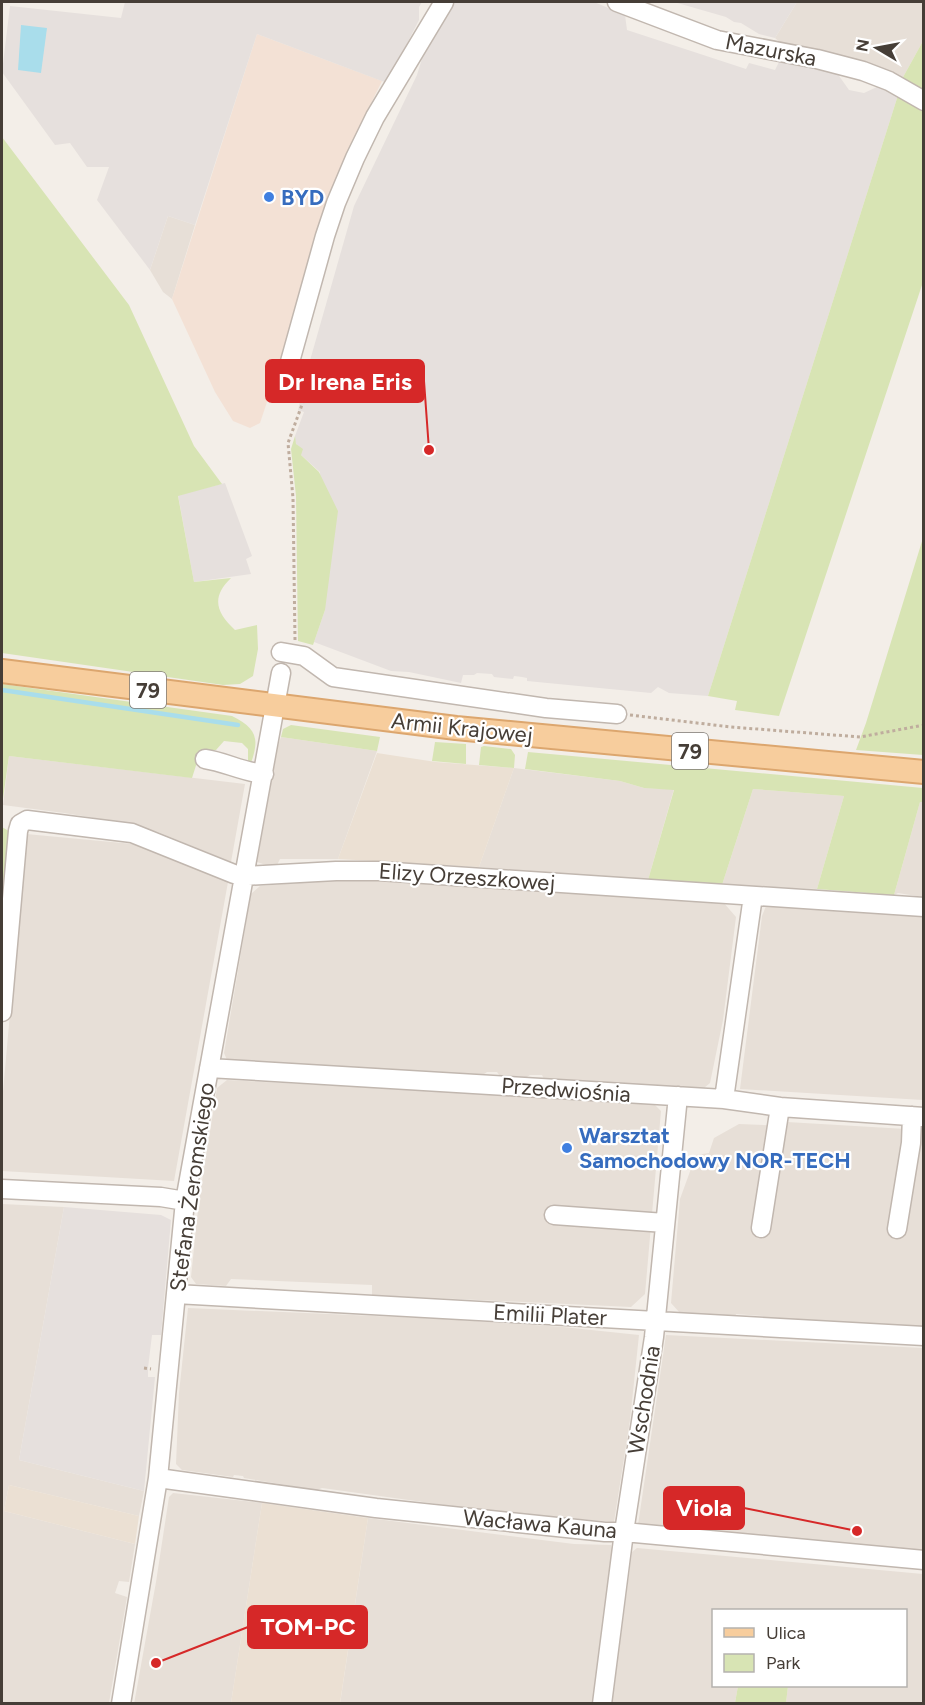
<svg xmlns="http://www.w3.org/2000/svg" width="925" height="1705" font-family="Figtree,sans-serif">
	<rect width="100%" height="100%" fill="#f3eee8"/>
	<path fill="#e7dfd7" d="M797 2H923V41L902 79 889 71 884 72 830 52 781 43 775 38Z
		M168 216 195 225 172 299 163 292 150 270Z
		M281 737 377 751 338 859H280L277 865H266L257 862 278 746Z
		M9 756 245 784 231 862 158 832 120 822 64 813 3 805Z
		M514 768 620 781 644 788 674 789 648 880 479 867Z
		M753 789 844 796 817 889 722 885Z
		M920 802H923V897L898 893 894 895Z
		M26 834 133 844 228 882 174 1181 2 1171V1103Z
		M359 878 723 902 736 917 723 1020 710 1083 704 1088 544 1079 542 1075H530L527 1077 500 1076 497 1072H487L483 1075 227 1060 224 1053 251 894 260 886Z
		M766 906 923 914V1100L740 1089 762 916Z
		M227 1080 652 1102 661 1111 645 1294 631 1307 372 1295V1285L231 1279 226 1286 196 1284 191 1277 199 1200 217 1088Z
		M787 1122 923 1130V1327L763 1319V1316L736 1314 735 1317 680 1313 671 1303 680 1199 696 1155 709 1153 714 1138 739 1124 786 1126Z
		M2 1204 64 1207 19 1460 144 1491 139 1516 9 1485 4 1511 135 1544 129 1582 119 1581 115 1593 127 1597 109 1703H2Z
		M188 1308 444 1319 563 1327 639 1335 630 1420 614 1522 481 1510 322 1488 317 1490 244 1478 243 1476 234 1475 233 1477 182 1470 176 1464 179 1393Z
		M666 1335 923 1348V1551L638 1525Z
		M173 1493 262 1503 231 1703 134 1704 156 1582 169 1497Z
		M368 1518 574 1544 611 1545 613 1555 593 1703 340 1704Z
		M637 1548 923 1574V1703H786L788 1686H906V1610H714V1686H738L735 1703 612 1704 632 1552Z"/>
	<path fill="#f3e1d5" d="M257 34 382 81 348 150 322 213 276 375 260 423 250 428 233 421 215 392 172 299Z"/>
	<path fill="#e6e0dd" d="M125 2H422L419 7V20L387 83 257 34 195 225 168 216 150 270 97 200 109 167H87L70 143 55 145 2 72 10 6 121 18Z
		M455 2H594L625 15 627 30 746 69 749 63 775 70 780 60 837 73 849 90 864 93 879 86 899 92 708 696 669 693 658 687 651 693 527 681V678L522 677 514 676 513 679 494 677 492 674 477 673 474 675H463L461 683 409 672 391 671 314 642 325 610 320 472 301 455 295 441V436L304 412 298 410 309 364 354 206 417 75 425 49 450 6Z
		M674 2H797L775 38 759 34 741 23 734 22 726 17Z
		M225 483 252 556 246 559 251 574 194 582 178 495Z
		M64 1207 161 1215 171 1220 161 1335H152L148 1368V1377H155L144 1491 19 1460Z"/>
	<path fill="#ebe0d3" d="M377 753 436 762 514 768 479 867 338 859Z
		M9 1485 139 1516 135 1544 4 1511Z
		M262 1503 368 1518 340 1703H231Z"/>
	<path fill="#d8e4b4" d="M923 41V91L902 79Z
		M899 92 923 108V282L779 716 735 710 737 701 708 696Z
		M2 137 129 305 194 446 222 484 178 496 194 582 231 578C211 597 216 613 235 630L257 625 258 649 253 676 240 684 223 685 2 653Z
		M295 436 296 444 303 449 301 455 319 472 338 511 325 610 313 645 298 641 296 496 291 449Z
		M923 538V755L856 750 866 723Z
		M2 684 232 716C256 728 260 738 251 763L248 762V749L242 743 224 741 216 750H204L199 756 192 778 9 756 2 806Z
		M291 725 380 737 377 751 281 737 283 729Z
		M435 742 466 744V764L432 761Z
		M484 746 511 749 515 755 514 768 479 765 481 747Z
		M528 752 923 788V802H920L894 895 817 889 844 796 753 789 722 885 648 880 674 790 644 788 620 781 525 769Z
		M2 827 12 833 2 945Z
		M738 1686H788L786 1703H735Z"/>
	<path fill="#a9ddeb" d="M21 25 47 28 41 73 18 70Z"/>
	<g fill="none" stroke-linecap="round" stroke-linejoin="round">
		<path stroke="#a9ddeb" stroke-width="4.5" d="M2 690 238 725"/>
		<g stroke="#c1b7af" stroke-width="21">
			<path id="minor" d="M617 2 717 40 817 59 863 71 889 81 924 101
				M286 376 325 236 336 203 355 158 375 117 444 2
				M281 652 304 656 333 677 546 708 617 714
				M205 759C225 762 243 772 264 774
				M2 1012 18 831 20 824 27 820 132 833 234 874 244 876 336 871H379L924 907
				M209 1068 724 1099 780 1107 924 1117
				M724 1099 753 896
				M2 1189 161 1197 185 1201
				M554 1215 665 1223
				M761 1228 780 1107
				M897 1229 911 1143 912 1116
				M176 1294 924 1336
				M158 1478 376 1508 605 1532H624L924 1560
				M121 1704 158 1478 185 1201 281 673
				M602 1704 624 1532 654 1337 678 1096"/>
		</g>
		<g stroke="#dca66e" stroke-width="26">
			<path id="major" d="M2 671 456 728 924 772"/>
		</g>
		<path stroke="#bfad9e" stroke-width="3" stroke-dasharray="3 3" stroke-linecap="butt" d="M295 640 293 498 288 443 303 402
			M630 715 731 727 860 737 924 725
			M144 1368 151 1369"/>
		<use href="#minor" stroke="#fff" stroke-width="18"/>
		<use href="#major" stroke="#f7cd9d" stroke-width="22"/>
	</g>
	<g fill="#3f7fe0" stroke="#fff" stroke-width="2">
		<circle cx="269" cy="197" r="6"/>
		<circle cx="567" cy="1148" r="6"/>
	</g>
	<g text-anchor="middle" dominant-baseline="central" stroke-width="4.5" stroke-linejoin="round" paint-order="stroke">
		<g fill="#fff" stroke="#7e7873" stroke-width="1.5">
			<rect x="130" y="672" width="36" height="36" rx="4.5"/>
			<rect x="672" y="733" width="36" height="36" rx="4.5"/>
		</g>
		<g font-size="21" font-weight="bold" fill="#463e37">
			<text x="148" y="690">79</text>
			<text x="690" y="751">79</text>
		</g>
		<g font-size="22" fill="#463e37" stroke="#fff">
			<text transform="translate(771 50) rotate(11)">Mazurska</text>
			<text transform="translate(462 728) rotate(6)">Armii Krajowej</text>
			<text transform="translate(467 877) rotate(4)">Elizy Orzeszkowej</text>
			<text transform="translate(566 1090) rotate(4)">Przedwiośnia</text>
			<text transform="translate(192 1187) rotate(-82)">Stefana Żeromskiego</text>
			<text transform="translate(550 1315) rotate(3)">Emilii Plater</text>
			<text transform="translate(644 1400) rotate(-81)">Wschodnia</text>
			<text transform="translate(540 1524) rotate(5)">Wacława Kauna</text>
		</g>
		<g font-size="22" font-weight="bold" fill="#366cbe" stroke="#fff" text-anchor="start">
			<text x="281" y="197">BYD</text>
			<text x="579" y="1135">Warsztat<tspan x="579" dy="25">Samochodowy NOR-TECH</tspan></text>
		</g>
	</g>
	<path fill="none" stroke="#d62828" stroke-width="2" d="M429 450L424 381M857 1531L744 1508M156 1663L248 1627"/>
	<g fill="#d62828" stroke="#fff" stroke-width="2">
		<circle cx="429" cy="450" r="6"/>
		<circle cx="857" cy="1531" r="6"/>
		<circle cx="156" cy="1663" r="6"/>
	</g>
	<g fill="#d62828" stroke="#d62828" stroke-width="2">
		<rect x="266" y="360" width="158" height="42" rx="6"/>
		<rect x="664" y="1487" width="80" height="42" rx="6"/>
		<rect x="248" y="1606" width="119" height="42" rx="6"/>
	</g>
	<g font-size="24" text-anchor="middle" font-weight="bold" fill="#fff">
		<text x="345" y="390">Dr Irena Eris</text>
		<text x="704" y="1516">Viola</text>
		<text x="308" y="1635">TOM-PC</text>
	</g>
	<rect width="925" height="1705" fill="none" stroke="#463e37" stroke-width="6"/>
	<rect x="712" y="1609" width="195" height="78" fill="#ffffff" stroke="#b5b2af" stroke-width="1.5"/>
	<rect x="724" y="1628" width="30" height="9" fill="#f7cd9d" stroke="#b5b2af" stroke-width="1.5"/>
	<text x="766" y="1639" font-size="18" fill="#463e37">Ulica</text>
	<rect x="724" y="1654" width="30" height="18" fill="#d8e4b4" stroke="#b5b2af" stroke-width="1.5"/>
	<text x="766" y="1669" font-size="18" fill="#463e37">Park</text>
	<g transform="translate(877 48) rotate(280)" stroke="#ffffff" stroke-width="4.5" paint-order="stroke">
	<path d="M0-4.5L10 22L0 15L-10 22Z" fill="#463e37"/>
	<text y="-9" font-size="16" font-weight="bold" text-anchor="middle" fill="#463e37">N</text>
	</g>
</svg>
